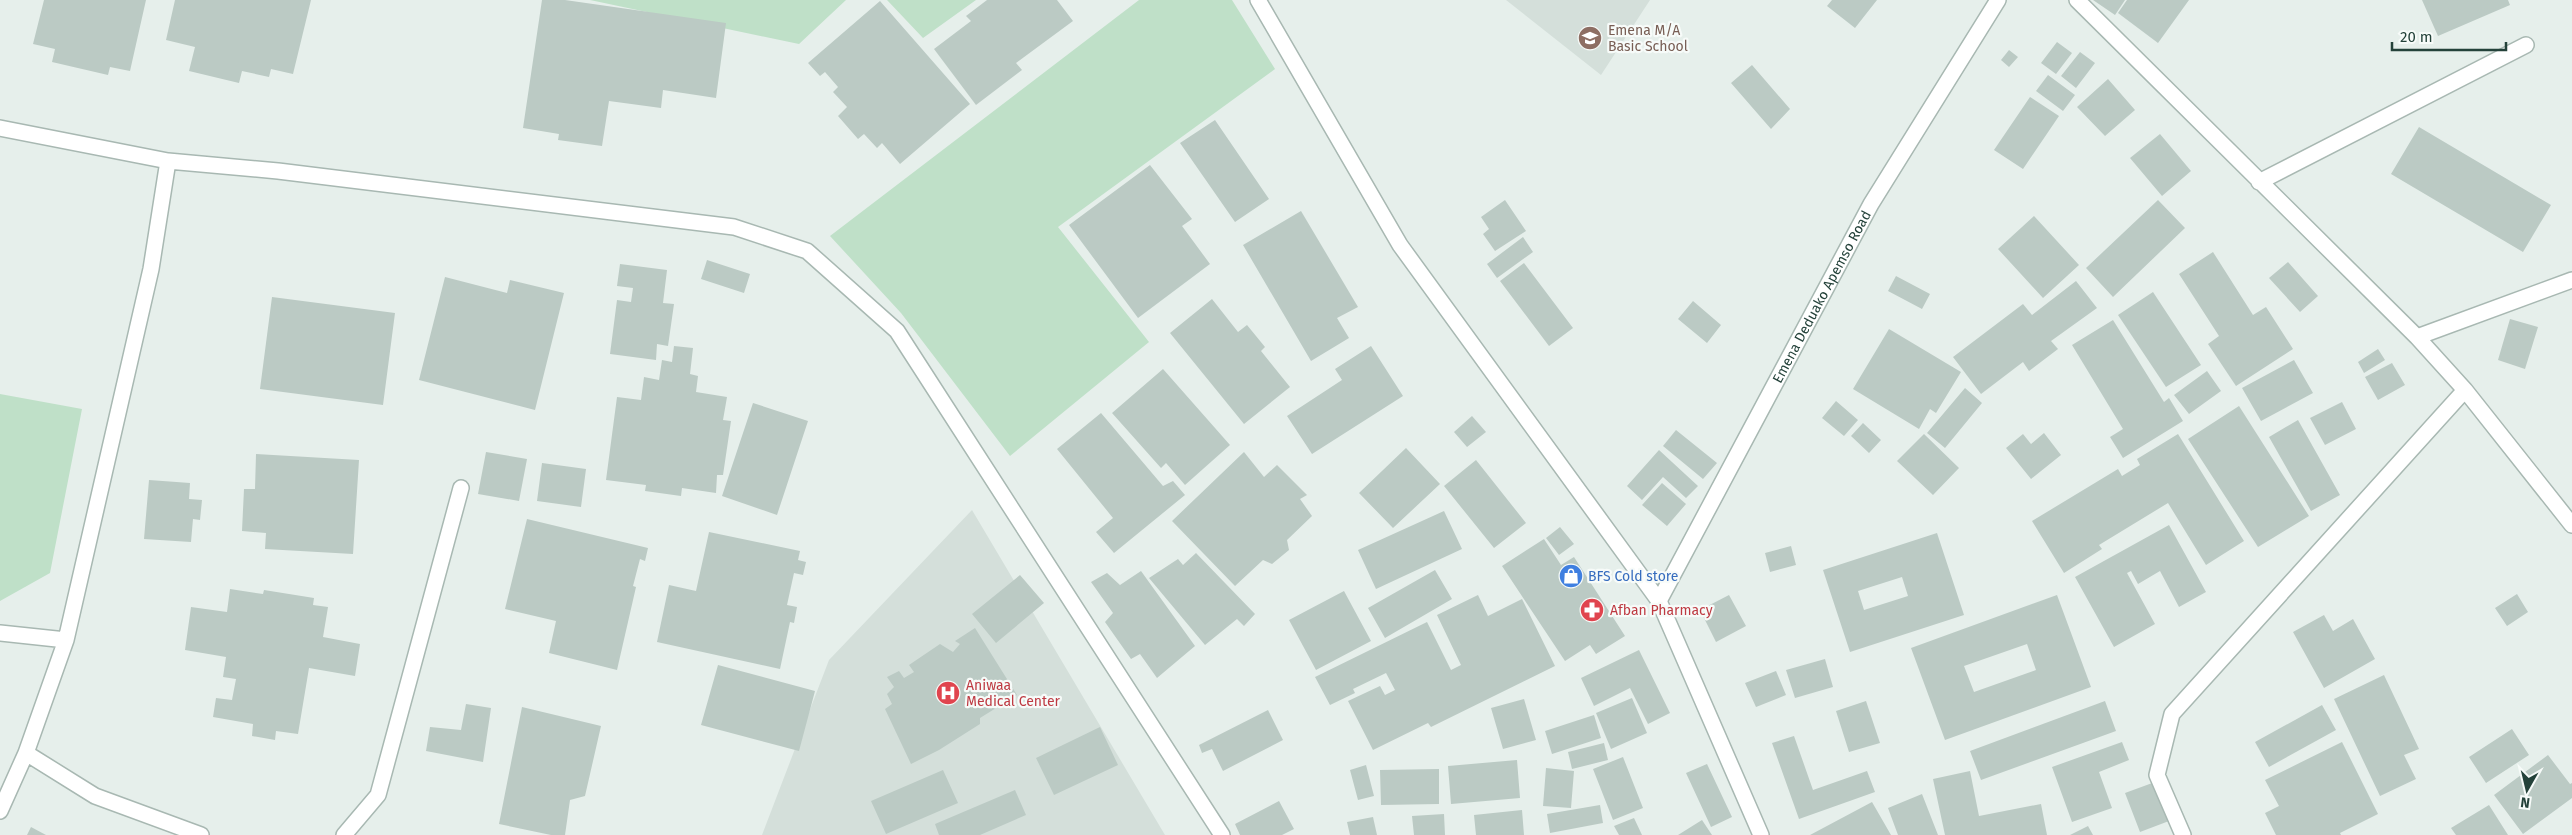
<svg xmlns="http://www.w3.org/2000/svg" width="2572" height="835" font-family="'Fira Sans',sans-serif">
	<rect width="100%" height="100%" fill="#e6efeb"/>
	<path fill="#d4dfda" d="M1506 0H1650L1601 75Z
		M972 510 1165 835H762L829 660Z"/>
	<path fill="#bfe0c8" d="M590 0H846L799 44Z
		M887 0H976L923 38Z
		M1139 0H1232L1275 69 1058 227 1149 342 1010 456 901 313 830 236Z
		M0 394 82 409 50 573 0 601Z"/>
	<path fill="#bbcac4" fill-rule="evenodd" d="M44 0H146L130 71 110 67 108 75 52 62 55 49 33 44Z
		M175 0H311L293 74 271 69 269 77 242 71 239 83 189 71 195 47 166 40Z
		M542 0H565L726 23 716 98 663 90 661 108 609 101 602 146 558 140 559 134 523 128Z
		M987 0H1057L1073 21 1016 63 1022 70 976 105 934 49 971 21 966 16Z
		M1832 0H1877L1855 28 1827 6Z
		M2093 0H2125L2115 15Z
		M2127 0H2189L2158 43 2118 13Z
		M2422 0H2508L2510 5 2438 36Z
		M880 1 970 104 900 164 882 143 877 148 864 134 858 139 838 116 847 107 833 92 838 87 825 72 820 76 808 63Z
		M2057 42 2072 53 2056 74 2041 63Z
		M2009 50 2018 57 2009 67 2001 60Z
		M2080 52 2095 63 2076 88 2061 76Z
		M1752 65 1790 109 1771 129 1731 83Z
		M2048 75 2075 95 2063 111 2036 91Z
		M2108 79 2135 110 2105 136 2077 107Z
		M2030 97 2059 116 2023 169 1994 150Z
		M1215 120 1269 199 1235 222 1180 143Z
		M2419 127 2551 205 2523 252 2391 174Z
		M2160 134 2191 171 2162 196 2130 158Z
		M1150 165 1192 219 1182 226 1210 264 1138 318 1069 225Z
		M1505 200 1526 231 1495 251 1483 234 1489 229 1481 217Z
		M2158 200 2185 228 2113 297 2086 268Z
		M1301 211 1358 307 1337 318 1349 338 1311 361 1243 245Z
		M2034 216 2079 265 2043 298 1998 249Z
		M1523 237 1533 252 1497 278 1487 264Z
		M2213 252 2253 315 2266 307 2293 349 2236 386 2208 344 2219 336 2179 274Z
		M707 260 750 274 744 293 701 279Z
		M2288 262 2318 296 2300 312 2269 278Z
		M1524 263 1573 328 1549 346 1500 281Z
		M620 264 667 270 663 303 674 304 668 346 657 344 656 360 610 354 617 300 631 302 633 288 617 286Z
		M1896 276 1930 294 1922 309 1888 291Z
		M445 277 507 293 510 280 564 293 535 410 419 380Z
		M2076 281 2097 308 2051 341 2058 349 2029 371 2023 362 1981 394 1953 357 2023 304 2032 315Z
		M2153 292 2201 365 2166 387 2118 315Z
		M272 297 395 313 383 405 260 389Z
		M1212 299 1238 332 1247 325 1265 347 1261 351 1290 387 1244 424 1170 333Z
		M1693 301 1721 325 1707 343 1678 319Z
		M2510 319 2538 327 2525 369 2498 360Z
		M2113 320 2164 402 2169 398 2183 421 2123 458 2110 437 2123 429 2072 345Z
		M1889 329 1961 372 1936 413 1930 409 1919 429 1853 389Z
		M674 346 693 348 690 374 698 376 696 392 727 397 723 420 731 421 723 475H717L716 493 682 488 681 496 645 491 646 485 606 480 617 397 641 400 644 377 659 380 662 360 672 362Z
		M1371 346 1403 396 1312 454 1287 416 1342 380 1335 369Z
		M2378 349 2385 360 2364 373 2358 362Z
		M2294 360 2313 393 2261 421 2242 388Z
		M2392 363 2405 385 2378 400 2365 377Z
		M1163 369 1230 445 1185 485 1166 463 1161 468 1112 413Z
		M2207 371 2221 391 2189 414 2174 395Z
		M1965 388 1982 403 1945 448 1927 433Z
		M1836 401 1858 420 1844 436 1822 418Z
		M2342 402 2356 429 2325 445 2310 418Z
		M753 403 808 421 777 515 722 496Z
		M2239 406 2309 516 2258 547 2188 439Z
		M1101 413 1163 486 1173 481 1185 495 1114 553 1096 532 1113 518 1057 449Z
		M1472 416 1486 432 1467 447 1454 432Z
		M2298 420 2340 495 2311 511 2269 437Z
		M1863 423 1881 440 1869 453 1851 436Z
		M1676 430 1717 463 1703 479 1663 446Z
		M2044 433 2061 455 2031 479 2006 448 2023 434 2031 444Z
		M1924 434 1959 468 1933 495 1897 461Z
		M2178 434 2244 541 2206 565 2168 503 2099 545 2102 549 2064 573 2032 521 2118 469 2122 476 2140 465 2137 459Z
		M1406 448 1440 484 1393 528 1359 493Z
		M1659 450 1698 486 1686 498 1663 477 1642 500 1627 486Z
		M486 452 527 459 519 501 478 494Z
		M1244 452 1264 477 1277 465 1307 495 1300 499 1312 516 1287 540 1289 550 1272 564 1263 560 1235 586 1172 521Z
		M256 454 359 460 353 554 265 549 266 533 242 531 244 489H255Z
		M1476 460 1526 523 1494 548 1444 486Z
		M542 463 586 469 581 507 537 501Z
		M149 480 190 483 189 499 202 500 200 520 193 519 191 542 144 539Z
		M1662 483 1686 504 1667 526 1642 505Z
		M1444 511 1462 549 1376 589 1358 550Z
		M527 519 648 548 645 561 640 559 633 586 636 587 617 670 549 653 556 621 505 609Z
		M2169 525 2206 592 2179 607 2160 571 2138 584 2131 571 2127 573 2155 624 2114 647 2075 577Z
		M1560 527 1574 544 1559 555 1546 538Z
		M709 532 800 551 798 560 806 562 803 575 794 573 787 605 797 607 794 623 790 622 780 669 657 642 669 585 696 591Z
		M1937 533 1964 615 1850 652 1823 570ZM1902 577 1908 596 1864 610 1858 591Z
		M1544 539 1561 565 1574 557 1625 636 1596 654 1590 645 1565 661 1502 566Z
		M1791 546 1796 565 1770 572 1765 553Z
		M1196 553 1255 614 1244 626 1237 619 1205 645 1149 578 1178 559 1183 565Z
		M1435 570 1452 599 1385 638 1368 608Z
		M1141 571 1195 646 1157 678 1140 654 1131 659 1105 622 1113 613 1091 582 1107 573 1120 585Z
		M1020 575 1044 603 996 643 972 614Z
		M230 589 263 594 264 590 314 598 313 605 328 607 323 637 360 644 355 676 309 668 298 734 276 731 275 740 252 736 253 724 213 717 216 698 232 700 236 679 223 677 226 657 185 650 191 607 227 612Z
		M1344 591 1371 641 1316 670 1289 620Z
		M2517 594 2528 612 2507 626 2495 608Z
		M1478 595 1488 616 1522 599 1555 666 1431 727 1428 723 1373 750 1348 701 1380 686 1385 695 1395 690 1386 673 1353 689 1355 693 1330 705 1315 677 1427 622 1451 670 1461 665 1437 615Z
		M1729 595 1746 626 1716 642 1700 610Z
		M2057 595 2091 687 1945 740 1911 648ZM2027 644 2036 670 1974 692 1964 666Z
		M2324 615 2333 631 2353 619 2375 659 2324 688 2293 632Z
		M975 628 1017 695 980 718V724L939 750 911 764 885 709 892 704 887 694 894 687 887 677 899 671 904 678 914 672 909 665 940 644 953 652 960 644 955 641Z
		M1639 650 1670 713 1648 724 1630 688 1594 706 1581 678Z
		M1825 659 1833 687 1795 698 1786 670Z
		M718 665 815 691 799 751 701 725Z
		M1776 671 1786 695 1756 707 1745 683Z
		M2384 675 2419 749 2404 755 2416 779 2380 796 2334 699Z
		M1632 698 1647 733 1611 749 1596 713Z
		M1524 699 1536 740 1503 749 1491 708Z
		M1866 701 1880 743 1849 752 1836 711Z
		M2105 701 2116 731 1981 780 1970 751Z
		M466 704 491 708 483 762 426 751 430 727 461 730Z
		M2322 705 2336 730 2269 767 2255 742Z
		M522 707 601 726 585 796 570 800 565 835H551L499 824Z
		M1268 710 1283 740 1223 771 1212 749 1202 753 1199 745Z
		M1594 715 1601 738 1552 754 1545 731Z
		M1100 727 1118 765 1054 795 1036 758Z
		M2512 729 2529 755 2486 783 2469 757Z
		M1794 736 1813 790 1867 771 1875 792 1799 819 1772 743Z
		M2122 742 2129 760 2099 772 2112 808 2072 822 2052 767Z
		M2342 742 2378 814 2340 833 2341 835H2276L2265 813 2279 806 2265 780Z
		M1604 743 1608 760 1572 769 1568 752Z
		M2548 755 2570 784 2572 783V798L2523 834 2494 795Z
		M1623 757 1643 808 1613 820 1593 769Z
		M1517 760 1520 798 1451 804 1448 766Z
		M1707 764 1732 817 1711 827 1686 773Z
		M1366 765 1374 796 1358 800 1350 770Z
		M1546 768 1574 771 1571 808 1543 806Z
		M1439 769V804L1381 805 1380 770Z
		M943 770 958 803 886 834 871 801Z
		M1970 771 1979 816 2041 804 2047 835H1945L1933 779Z
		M2155 782 2169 821 2140 832 2125 793Z
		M1015 790 1026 815 980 835H939L935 824Z
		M1922 794 1938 835H1898L1888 808Z
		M1279 801 1294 829 1282 835H1240L1235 824Z
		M1872 802 1891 835H1810Z
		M1600 805 1603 823 1550 833 1547 814Z
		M2489 805 2508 835H2456L2451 828Z
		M1522 810 1524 835H1476L1474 815Z
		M1444 814 1445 835H1414L1412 816Z
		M1373 817 1377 835H1350L1347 822Z
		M1634 818 1642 835H1619L1614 826Z
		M1702 820 1712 835H1678Z
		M2088 826 2093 835H2070Z
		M31 827 46 835H27Z"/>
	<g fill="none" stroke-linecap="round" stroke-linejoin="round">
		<g stroke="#a8b8b2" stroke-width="18">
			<path id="minor" d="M2077 0 2417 337 2465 390 2572 525
				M0 128 168 161
				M2259 182 2526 45
				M2417 337 2572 280
				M0 633 66 640
				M26 753 95 796 201 835
				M0 811 26 753 66 640 151 269 168 161 278 171 734 227 807 251 897 331 1222 835
				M344 835 378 795 461 488
				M2183 835 2157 775 2172 714 2465 390"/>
		</g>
		<g stroke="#a8b8b2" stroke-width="18">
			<g id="tertiary">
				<path d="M1258 0 1400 245 1659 601 1761 835"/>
				<path id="s1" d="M1659 601 1871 204 1998 0"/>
			</g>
		</g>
		<use href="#minor" stroke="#fff" stroke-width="15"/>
		<use href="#tertiary" stroke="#fff" stroke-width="15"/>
	</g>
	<defs>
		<g id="school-disc" transform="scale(1.25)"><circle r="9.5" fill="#8d6e63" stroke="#f7fbf9"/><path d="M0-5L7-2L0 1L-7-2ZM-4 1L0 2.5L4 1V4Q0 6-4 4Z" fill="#fff"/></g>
		<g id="shop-disc" transform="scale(1.25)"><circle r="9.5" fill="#3f7fe0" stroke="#f7fbf9"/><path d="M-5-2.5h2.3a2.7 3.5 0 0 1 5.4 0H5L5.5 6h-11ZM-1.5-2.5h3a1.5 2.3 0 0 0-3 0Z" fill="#fff"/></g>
		<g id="pharmacy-disc" transform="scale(1.25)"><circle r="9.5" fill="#e0444e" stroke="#f7fbf9"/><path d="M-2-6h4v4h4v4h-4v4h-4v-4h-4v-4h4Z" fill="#fff"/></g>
		<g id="hospital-disc" transform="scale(1.25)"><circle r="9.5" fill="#e0444e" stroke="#f7fbf9"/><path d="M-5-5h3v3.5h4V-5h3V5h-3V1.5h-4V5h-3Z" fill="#fff"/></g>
	</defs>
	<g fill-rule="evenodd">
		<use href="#school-disc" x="1590" y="38"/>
		<use href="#shop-disc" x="1571" y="576"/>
		<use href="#pharmacy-disc" x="1592" y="610"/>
		<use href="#hospital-disc" x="948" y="693"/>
	</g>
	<g text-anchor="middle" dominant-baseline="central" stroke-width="4.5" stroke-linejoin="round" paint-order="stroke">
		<g font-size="14" fill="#785e54" stroke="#f7fbf9" text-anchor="start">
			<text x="1608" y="30">Emena M/A<tspan x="1608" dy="16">Basic School</tspan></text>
		</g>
		<g font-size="14" fill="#24423a" stroke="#f7fbf9">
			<text stroke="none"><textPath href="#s1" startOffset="345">Emena Deduako Apemso Road</textPath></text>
		</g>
		<g font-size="14" fill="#366cbe" stroke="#f7fbf9" text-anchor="start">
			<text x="1588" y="576">BFS Cold store</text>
		</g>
		<g font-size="14" fill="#be3a42" stroke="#f7fbf9" text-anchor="start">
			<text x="1610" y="610">Afban Pharmacy</text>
			<text x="966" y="685">Aniwaa<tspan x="966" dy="16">Medical Center</tspan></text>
		</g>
	</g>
	<g transform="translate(2527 790) rotate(188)" stroke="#f7fbf9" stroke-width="4" paint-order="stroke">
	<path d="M0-4L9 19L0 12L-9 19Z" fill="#24423a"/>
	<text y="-8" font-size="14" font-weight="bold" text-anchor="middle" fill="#24423a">N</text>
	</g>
	<path d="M2392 42v8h114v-8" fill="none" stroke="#24423a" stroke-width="2.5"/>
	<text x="2400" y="42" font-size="15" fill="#24423a" stroke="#f7fbf9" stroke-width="4" paint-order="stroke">20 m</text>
</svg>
